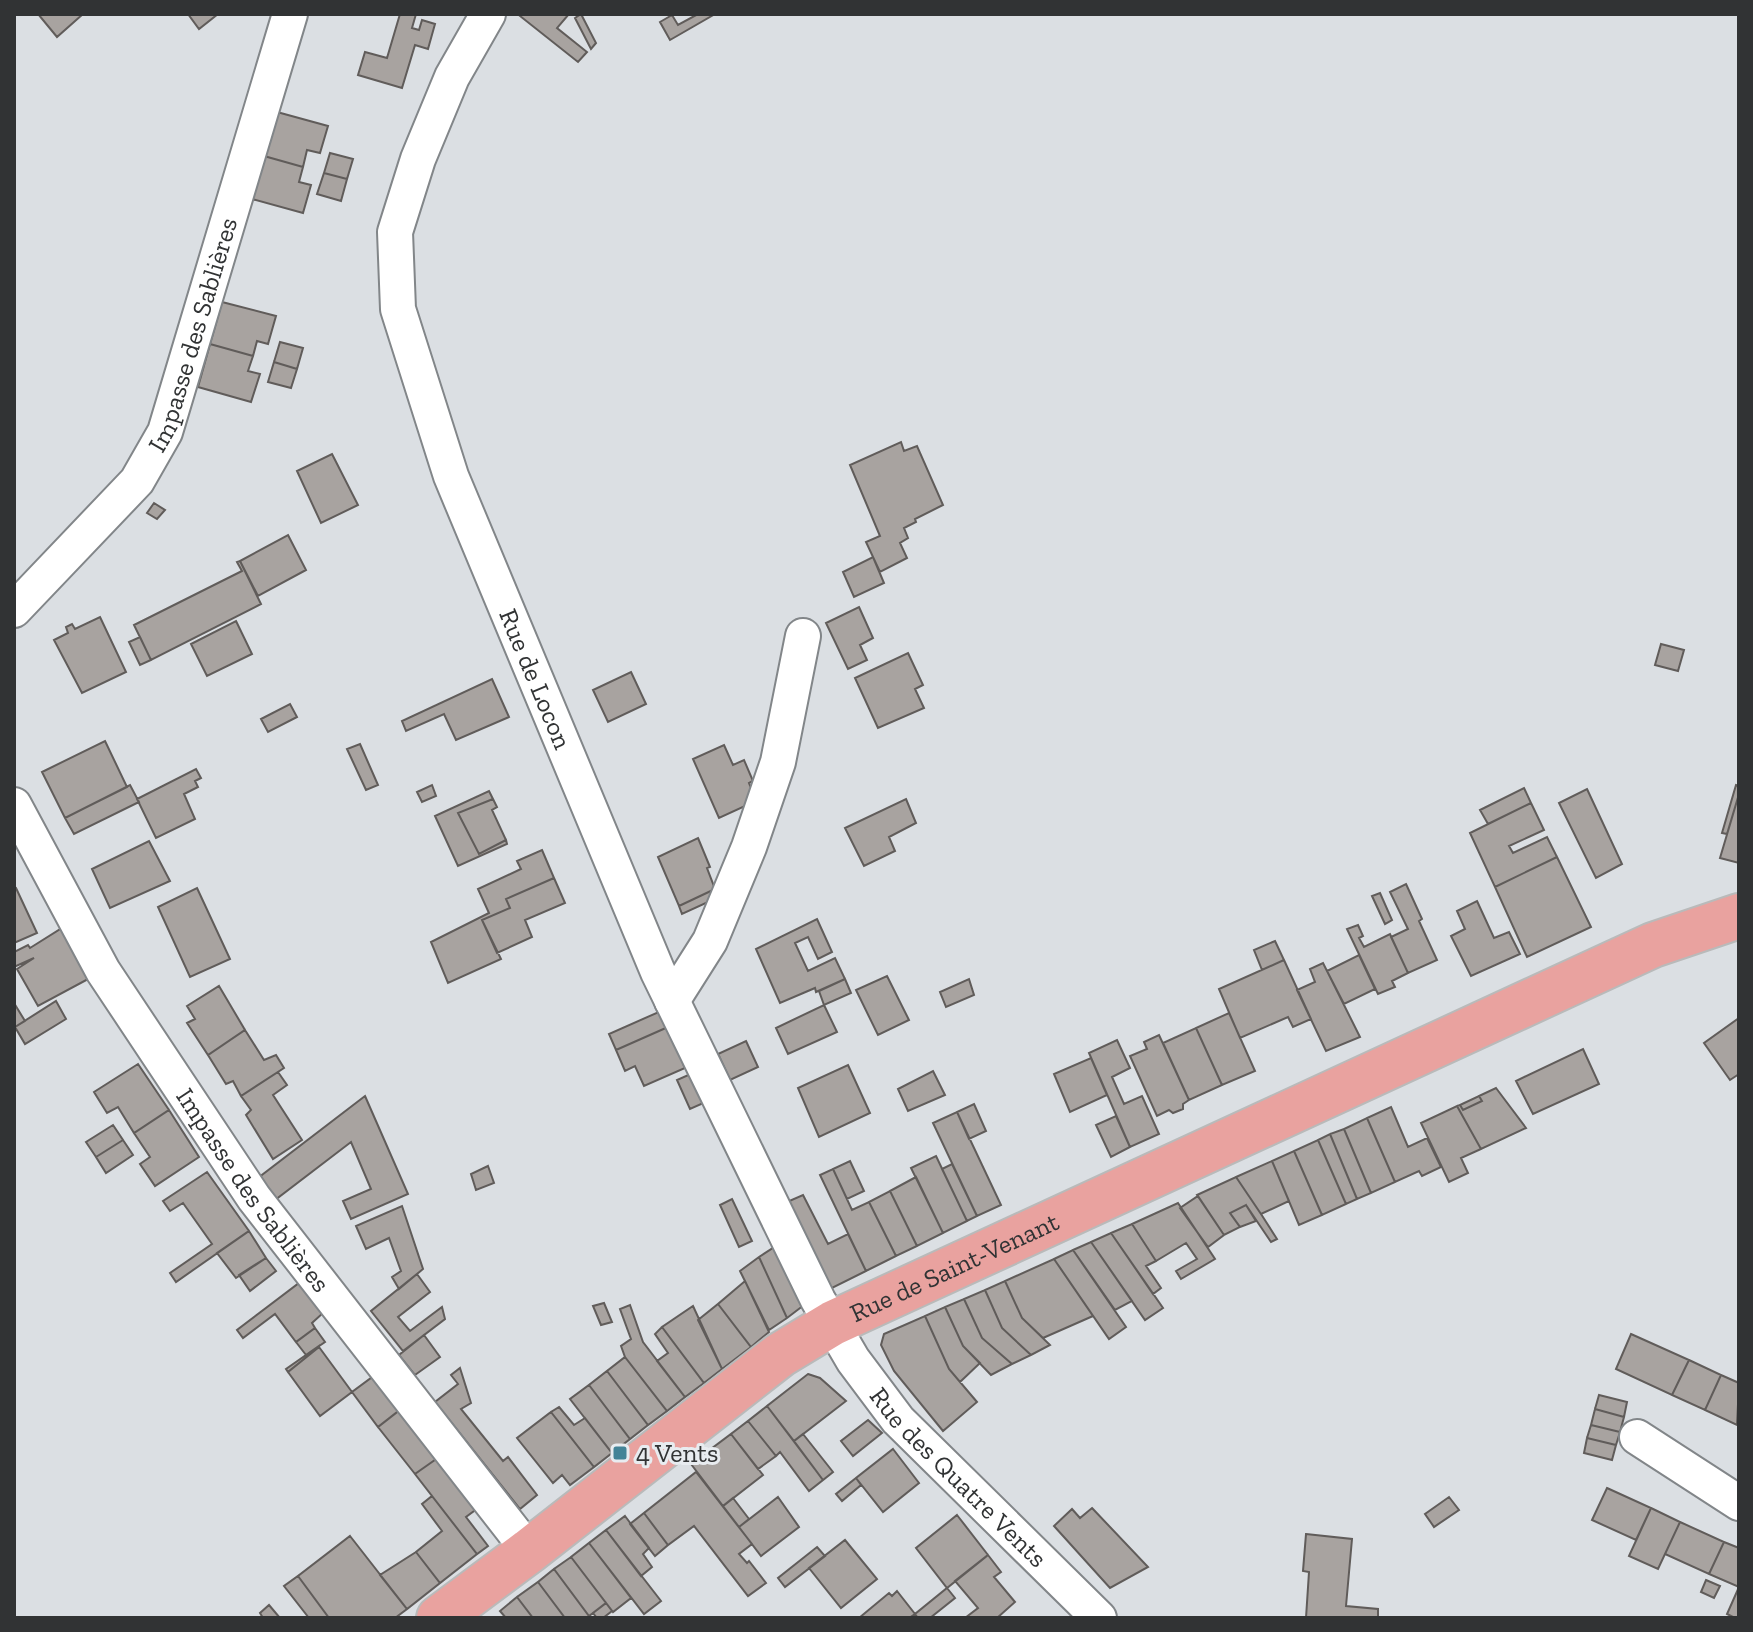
<svg xmlns="http://www.w3.org/2000/svg" width="1753" height="1632" font-family="'Zilla Slab',serif">
	<rect width="100%" height="100%" fill="#dbdfe3"/>
	<path fill="#a8a3a0" stroke="#605c5a" stroke-width="2" d="M38 14H83L57 37Z
		M188 14H218L199 29Z
		M400 14H416L412 28 419 30 422 20 435 24 428 49 415 45 402 88 358 75 365 52 387 58Z
		M522 14H569L557 28 587 52 578 62 520 16Z
		M581 14 596 43 591 49 575 18Z
		M698 14H715L670 40 660 22 672 15 678 25Z
		M277 112 328 126 320 153 307 150 303 167 264 156Z
		M330 153 353 159 347 179 324 173Z
		M264 156 303 167 299 182 311 185 303 213 252 199Z
		M324 173 347 179 341 201 317 194Z
		M222 302 276 316 268 344 257 341 253 356 210 344Z
		M280 342 303 348 297 369 274 362Z
		M210 344 253 356 248 371 260 374 251 402 198 387Z
		M274 362 297 369 291 388 268 382Z
		M901 442 904 451 917 446 943 505 915 519 916 522 904 528 908 538 900 543 907 558 880 572 866 542 880 536 850 465Z
		M332 454 358 505 321 523 297 471Z
		M154 503 165 510 157 519 147 513Z
		M288 535 306 570 258 596 240 561Z
		M873 557 884 583 854 597 843 572Z
		M240 561 261 604 151 660 134 625 242 571 237 562Z
		M859 607 873 638 860 645 867 660 848 669 826 623Z
		M100 617 126 672 82 693 54 640 68 633 66 627 72 624 75 629Z
		M236 621 252 654 207 676 191 644Z
		M140 637 151 660 140 665 129 642Z
		M1661 644 1684 650 1678 671 1655 665Z
		M908 653 923 685 915 689 924 708 878 728 855 678Z
		M631 672 646 704 608 722 593 690Z
		M492 679 509 717 456 740 444 714 406 731 402 721Z
		M290 704 297 717 268 732 261 719Z
		M105 741 127 787 65 818 42 772Z
		M360 744 378 785 366 790 347 749Z
		M724 745 733 765 744 760 753 781 749 783 756 801 719 818 693 759Z
		M196 769 201 778 195 781 198 787 184 794 195 819 156 838 137 799Z
		M130 785 139 802 74 834 65 818Z
		M432 785 436 796 422 802 417 792Z
		M1736 785 1739 786V794L1727 834 1722 833Z
		M1524 788 1531 803 1488 824 1480 810Z
		M1587 789 1622 864 1596 878 1559 803Z
		M489 791 493 799 458 813 479 854 506 840 507 844 458 866 435 816Z
		M1739 794V863L1720 858Z
		M493 799 497 807 492 810 506 840 479 854 458 813Z
		M906 799 916 823 889 837 895 851 864 866 845 828Z
		M1531 803 1544 830 1509 846 1513 853 1547 837 1557 857 1495 887 1470 833Z
		M698 838 710 867 707 868 715 889 679 906 658 857Z
		M149 841 170 881 110 908 92 869Z
		M542 850 554 878 506 899 510 908 482 920 501 959 448 983 431 942 489 913 478 889 521 869 517 861Z
		M1557 857 1591 927 1527 957 1495 887Z
		M554 878 565 903 525 920 532 937 497 953 482 920 510 908 506 899Z
		M1406 884 1422 919 1419 921 1437 960 1408 973 1391 937 1408 929 1390 892Z
		M16 888 37 933 14 943V889Z
		M197 888 230 959 190 977 158 907Z
		M715 889 719 897 682 914 679 906Z
		M1380 893 1392 920 1385 924 1372 896Z
		M1477 901 1494 938 1509 932 1520 954 1471 976 1451 936 1465 929 1457 911Z
		M817 919 832 952 818 959 808 937 795 943 808 971 835 958 845 979 816 992 815 988 780 1003 756 949Z
		M1358 925 1363 936 1359 938 1364 947 1390 934 1408 973 1392 981 1395 987 1378 994 1347 929Z
		M62 928 90 978 38 1006 17 969 34 958 14 967V952L28 945 30 948Z
		M1275 941 1284 960 1262 970 1254 950Z
		M1359 955 1375 989 1344 1004 1327 971Z
		M1284 960 1311 1019 1293 1027 1288 1017 1240 1038 1219 989Z
		M1323 963 1360 1037 1326 1051 1297 990 1315 982 1310 969Z
		M887 976 909 1020 878 1035 856 990Z
		M845 979 851 993 824 1005 819 991Z
		M969 979 974 995 946 1007 940 992Z
		M219 986 245 1030 208 1055 187 1023 195 1019 187 1006Z
		M56 1001 66 1019 25 1044 15 1027Z
		M14 1003 25 1021 15 1027 14 1026Z
		M824 1005 837 1032 788 1054 776 1028Z
		M661 1011 668 1027 616 1050 609 1034Z
		M1229 1013 1255 1071 1222 1085 1196 1028Z
		M1739 1018V1074L1730 1080 1704 1043Z
		M668 1027 685 1068 644 1086 635 1066 625 1071 616 1050Z
		M1196 1028 1222 1085 1189 1100 1163 1043Z
		M245 1030 264 1060 276 1055 284 1068 241 1096 233 1081 226 1084 208 1055Z
		M1159 1035 1189 1100 1183 1104V1109L1173 1113 1169 1110 1157 1116 1130 1056 1147 1049 1144 1042Z
		M1117 1040 1130 1068 1112 1077 1124 1104 1142 1096 1159 1134 1130 1147 1089 1053Z
		M746 1041 758 1067 730 1080 718 1054Z
		M1583 1049 1599 1084 1533 1114 1516 1081Z
		M1091 1058 1107 1095 1070 1112 1054 1074Z
		M138 1064 169 1110 134 1133 118 1107 107 1113 94 1092Z
		M848 1065 870 1113 819 1137 798 1088Z
		M933 1071 945 1095 908 1111 898 1089Z
		M278 1072 287 1085 273 1095 302 1140 273 1159 246 1115 251 1110 241 1096Z
		M695 1072 708 1101 690 1109 677 1080Z
		M1496 1088 1526 1128 1481 1149 1457 1106 1460 1105 1463 1110 1482 1101 1479 1096Z
		M365 1096 408 1194 351 1219 343 1201 371 1189 351 1142 275 1200 258 1178Z
		M1479 1096 1482 1101 1463 1110 1460 1105Z
		M974 1104 986 1131 969 1139 957 1112Z
		M1457 1106 1481 1149 1461 1158 1468 1173 1449 1182 1421 1123Z
		M1391 1107 1408 1147 1427 1138 1441 1167 1422 1176 1419 1171 1395 1182 1367 1118Z
		M169 1110 199 1157 155 1186 140 1164 150 1157 134 1133Z
		M957 1112 1001 1205 977 1216 933 1123Z
		M1116 1116 1130 1147 1111 1157 1096 1125Z
		M1367 1118 1395 1182 1371 1193 1344 1129Z
		M113 1125 123 1140 96 1157 86 1142Z
		M1344 1129 1371 1193 1357 1199 1330 1134Z
		M1330 1134 1357 1199 1346 1204 1318 1140Z
		M123 1140 133 1155 106 1173 96 1157Z
		M1318 1140 1346 1204 1322 1215 1294 1151Z
		M1294 1151 1322 1215 1299 1225 1272 1161Z
		M936 1156 967 1221 943 1233 911 1168Z
		M850 1161 864 1191 847 1199 833 1169Z
		M1272 1161 1289 1201 1261 1214 1236 1177Z
		M952 1164 977 1216 967 1221 942 1169Z
		M488 1166 494 1183 476 1190 471 1174Z
		M833 1169 852 1210 869 1202 896 1256 866 1271 820 1175Z
		M207 1172 249 1231 176 1282 170 1273 212 1244 183 1203 170 1211 163 1201Z
		M916 1177 943 1233 917 1246 890 1191Z
		M1236 1177 1261 1214 1277 1239 1271 1242 1246 1205 1230 1213 1240 1227 1224 1235 1197 1195Z
		M890 1191 917 1246 896 1256 869 1202Z
		M803 1195 828 1244 848 1234 866 1271 830 1289 787 1202Z
		M1198 1196 1224 1235 1208 1247 1180 1208Z
		M732 1199 752 1241 739 1247 720 1205Z
		M1178 1203 1215 1259 1181 1279 1176 1271 1197 1259 1186 1243 1156 1261 1132 1224Z
		M1246 1205 1256 1221 1240 1227 1230 1213Z
		M402 1206 423 1269 399 1289 392 1277 401 1271 389 1238 366 1249 356 1226Z
		M1132 1224 1156 1261 1146 1266 1161 1288 1153 1294 1111 1233Z
		M249 1231 266 1258 236 1278 217 1253Z
		M1111 1233 1163 1308 1145 1320 1091 1242Z
		M1091 1242 1132 1301 1115 1310 1073 1250Z
		M776 1246 804 1305 787 1318 759 1257Z
		M1073 1250 1126 1327 1109 1339 1054 1259Z
		M759 1257 787 1318 769 1330 740 1271Z
		M266 1258 276 1271 250 1291 239 1275Z
		M1054 1259 1093 1316 1043 1338 1022 1318 1005 1281Z
		M417 1274 430 1292 398 1317 410 1331 442 1307 445 1319 403 1351 371 1311Z
		M745 1281 769 1332 751 1347 718 1304Z
		M1005 1281 1022 1318 1050 1345 1031 1355 1002 1328 985 1290Z
		M299 1283 323 1313 312 1323 315 1328 296 1342 275 1314 243 1338 237 1330Z
		M985 1290 1002 1328 1031 1355 1012 1364 982 1338 964 1299Z
		M964 1299 982 1338 1012 1364 991 1375 963 1346 945 1307Z
		M604 1303 612 1322 601 1325 593 1306Z
		M718 1304 751 1347 722 1369 698 1320Z
		M630 1305 643 1342 685 1397 667 1411 625 1357 621 1346 631 1339 620 1309Z
		M693 1306 722 1369 704 1383 662 1327Z
		M945 1307 963 1346 980 1363 960 1382 949 1369 925 1316Z
		M925 1316 949 1369 977 1402 943 1431 894 1371 881 1345 884 1334Z
		M662 1327 704 1383 685 1397 657 1361 668 1353 655 1334Z
		M315 1328 325 1342 306 1355 296 1342Z
		M1631 1334 1689 1360 1672 1395 1616 1369Z
		M424 1335 440 1357 415 1375 399 1355Z
		M319 1346V1347L288 1372 286 1369Z
		M319 1347 352 1392 320 1416 288 1372Z
		M625 1357 667 1411 648 1425 607 1371Z
		M1689 1360 1721 1375 1705 1410 1672 1395Z
		M460 1368 471 1403 461 1409 503 1461 508 1457 537 1495 520 1509 435 1402 458 1384 451 1375Z
		M607 1371 648 1425 630 1439 589 1385Z
		M808 1374 820 1378 846 1401 794 1441 767 1406Z
		M375 1375 401 1409 378 1427 352 1392Z
		M1721 1375 1739 1383 1737 1425 1705 1410Z
		M589 1385 630 1439 612 1453 570 1399Z
		M1599 1395 1627 1402 1624 1417 1595 1409Z
		M767 1406 823 1480 809 1491 780 1452 776 1456 748 1421Z
		M559 1407 574 1425 585 1418 612 1453 594 1467 551 1412Z
		M401 1409 439 1457 415 1474 378 1427Z
		M1595 1409 1624 1417 1620 1432 1591 1425Z
		M551 1412 594 1467 570 1485 562 1475 553 1483 517 1438Z
		M868 1420 882 1433 853 1456 841 1441Z
		M748 1421 776 1456 758 1469 731 1434Z
		M1591 1425 1620 1432 1616 1445 1587 1438Z
		M731 1434 763 1475 723 1506 691 1464Z
		M803 1434 833 1472 823 1480 794 1441Z
		M1587 1438 1616 1445 1612 1460 1584 1453Z
		M893 1449 919 1483 883 1512 856 1478Z
		M439 1457 478 1508 466 1517 488 1546 477 1554 415 1474Z
		M696 1472 752 1544 739 1554 747 1563 749 1561 766 1583 748 1596 694 1526 668 1545 644 1513Z
		M856 1478 861 1485 842 1501 836 1494Z
		M1607 1488 1651 1508 1636 1540 1592 1520Z
		M432 1496 477 1554 440 1583 416 1552 442 1531 422 1504Z
		M778 1497 799 1527 761 1556 739 1527Z
		M1449 1497 1459 1510 1434 1527 1425 1514Z
		M733 1498 749 1519 739 1527 723 1506Z
		M1092 1508 1148 1567 1110 1588 1054 1526 1072 1509 1080 1518Z
		M1651 1508 1680 1522 1658 1569 1629 1556Z
		M644 1513 668 1545 655 1556 630 1524Z
		M957 1515 988 1555 947 1588 916 1548Z
		M625 1516 649 1548 643 1554 652 1567 641 1576 606 1530Z
		M1680 1522 1724 1542 1709 1574 1665 1554Z
		M606 1530 661 1601 644 1614 589 1543Z
		M1306 1534 1352 1539 1346 1606 1378 1609V1618H1306L1309 1572 1303 1571Z
		M350 1536 407 1609 395 1618H329L298 1576Z
		M845 1540 877 1579 841 1608 809 1568Z
		M1724 1542 1739 1548V1587L1709 1574Z
		M589 1543 631 1598 613 1612 571 1557Z
		M817 1547 825 1556 785 1587 778 1578Z
		M416 1552 440 1583 407 1609 380 1575Z
		M988 1555 1001 1572 994 1577 1015 1602 997 1618H965L978 1608 955 1581Z
		M571 1557 606 1603 589 1616 554 1569Z
		M554 1569 589 1616 591 1618H565L538 1582Z
		M298 1576 329 1618H309L284 1586Z
		M1706 1580 1720 1586 1714 1598 1701 1592Z
		M538 1582 565 1618H533L517 1597Z
		M1739 1587V1618H1735L1727 1614Z
		M947 1588 955 1598 930 1618H918L915 1614Z
		M897 1591 915 1614 909 1618H859L889 1593 892 1596Z
		M517 1597 533 1618H506L500 1611Z
		M606 1603 612 1611 603 1618H597L593 1613Z
		M269 1605 280 1618H263L260 1613Z"/>
	<g fill="none" stroke-linecap="round" stroke-linejoin="round">
		<g stroke="#828689" stroke-width="38">
			<g id="minor">
				<path id="s1" d="M488 14 452 77 418 159 395 232 398 309 451 476 658 972 818 1300 853 1360 898 1420 1099 1618"/>
				<path id="s2" d="M14 610 137 481 165 432 290 14"/>
				<path id="s3" d="M14 805 103 971 254 1198 529 1551"/>
				<path d="M672 1001 710 941 749 847 778 762 803 636"/>
				<path d="M1637 1437 1739 1503"/>
			</g>
		</g>
		<g stroke="#b9baba" stroke-width="48">
			<g id="major">
				<path id="s4" d="M439 1618 529 1551 780 1355 833 1323 1653 945 1739 916"/>
			</g>
		</g>
		<use href="#minor" stroke="#fff" stroke-width="34"/>
		<use href="#major" stroke="#e9a29f" stroke-width="44"/>
	</g>
	<rect fill="#438397" stroke="#e8ecf0" stroke-width="3" x="612" y="1445" width="16" height="16" rx="4"/>
	<g text-anchor="middle" dominant-baseline="central" stroke-width="6" stroke-linejoin="round" paint-order="stroke">
		<g font-size="26" fill="#313334" stroke="#e8ecf0">
			<text stroke="none"><textPath href="#s2" startOffset="336">Impasse des Sablières</textPath></text>
			<text stroke="none"><textPath href="#s1" startOffset="710">Rue de Locon</textPath></text>
			<text stroke="none"><textPath href="#s3" startOffset="454">Impasse des Sablières</textPath></text>
			<text stroke="none"><textPath href="#s4" startOffset="626">Rue de Saint-Venant</textPath></text>
			<text stroke="none"><textPath href="#s1" startOffset="1620">Rue des Quatre Vents</textPath></text>
		</g>
		<g font-size="26" fill="#313334" stroke="#e8ecf0" text-anchor="start">
			<text x="636" y="1453">4 Vents</text>
		</g>
	</g>
	<rect width="1753" height="1632" fill="none" stroke="#313334" stroke-width="32"/>
</svg>
